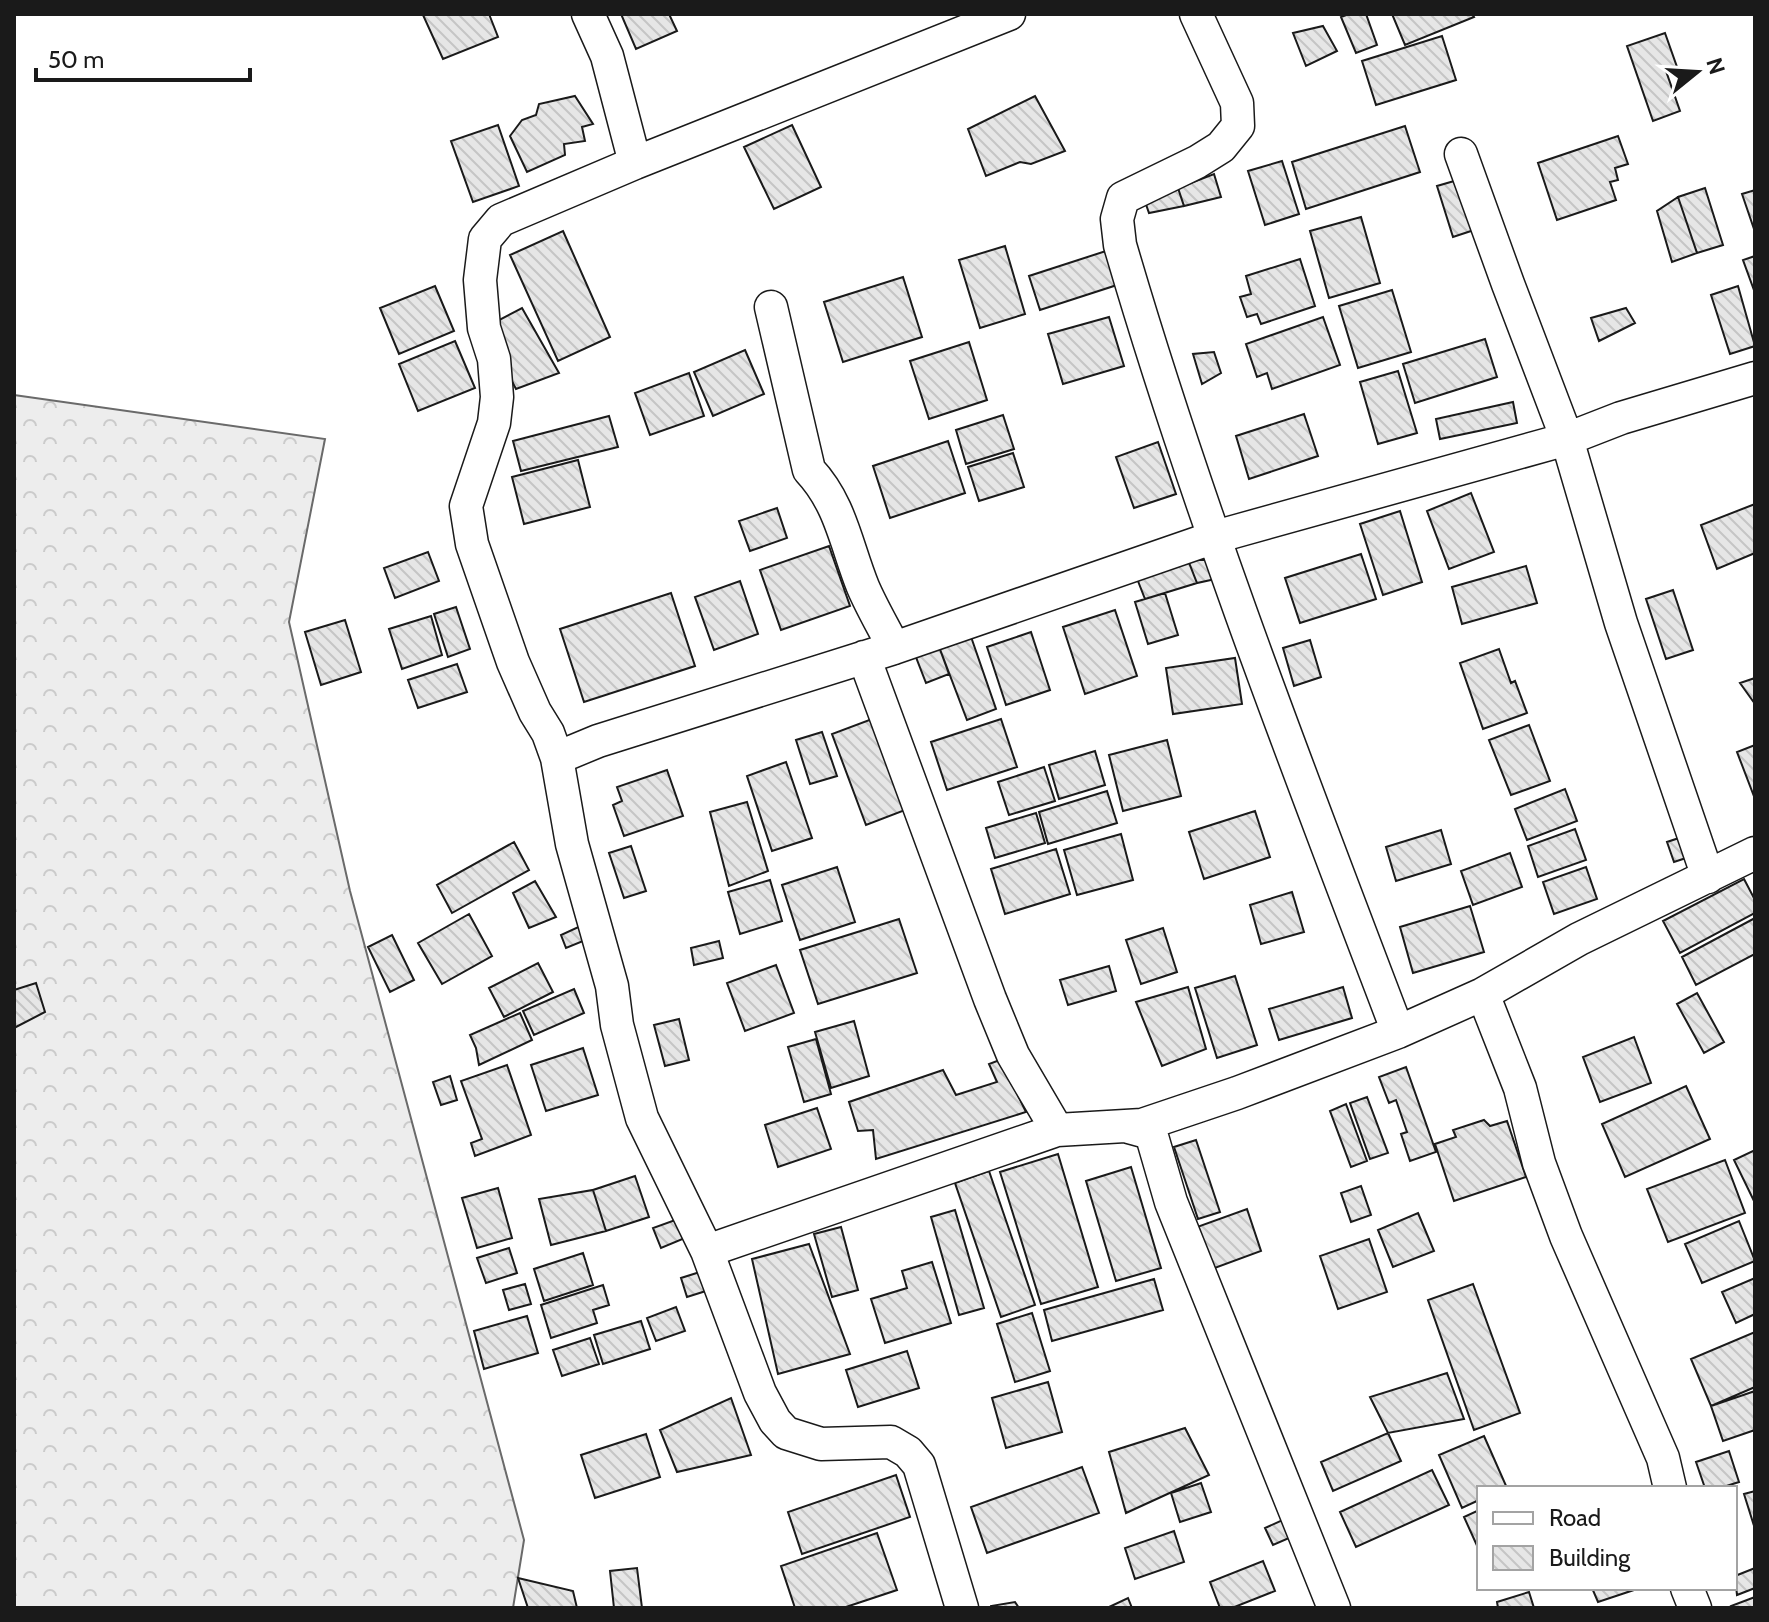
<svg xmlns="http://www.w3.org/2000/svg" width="1769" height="1622" font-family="Cabin,sans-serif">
	<defs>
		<pattern id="forest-crowns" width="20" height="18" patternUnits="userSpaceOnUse" patternTransform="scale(2)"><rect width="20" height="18" fill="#ededed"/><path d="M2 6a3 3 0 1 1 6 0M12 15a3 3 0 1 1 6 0" fill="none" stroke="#cbcbcb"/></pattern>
		<pattern id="building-back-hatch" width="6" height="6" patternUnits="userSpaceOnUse" patternTransform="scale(2)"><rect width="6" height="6" fill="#e6e6e6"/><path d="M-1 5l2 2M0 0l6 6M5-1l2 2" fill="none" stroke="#c5c5c5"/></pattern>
	</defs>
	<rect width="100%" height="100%" fill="#fff"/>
	<path fill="url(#forest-crowns)" stroke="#6a6a6a" stroke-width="2" d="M14 395 325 439 289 622 350 891 524 1540 513 1608H14Z"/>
	<path fill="url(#building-back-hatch)" stroke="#1a1a1a" stroke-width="2" d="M489 14 498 37 443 59 423 15Z
		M621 14H669L677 31 636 49Z
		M1349 14H1366L1377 45 1356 53 1341 17Z
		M1392 14H1472L1474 17 1405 45Z
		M1323 26 1337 51 1306 66 1293 33Z
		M1665 33 1677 67 1666 71 1680 111 1653 121 1627 46Z
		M1442 36 1456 80 1376 105 1362 61Z
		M575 96 593 124 582 127 585 141 564 144 565 155 527 172 510 136 522 120 536 115 539 104Z
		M1035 96 1065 151 1031 164 1020 162 986 176 968 129Z
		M498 125 519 186 473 202 451 141Z
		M792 125 821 187 774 209 744 147Z
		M1405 126 1420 172 1306 209 1292 162Z
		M1618 136 1628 164 1615 168 1618 180 1610 182 1616 200 1557 220 1538 163Z
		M1282 161 1299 214 1265 225 1248 171Z
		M1214 174 1221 197 1184 206 1178 188Z
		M1461 179 1477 229 1453 237 1437 186Z
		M1178 188 1184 206 1149 213 1141 190Z
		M1705 188 1723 245 1697 253 1678 197Z
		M1755 190V232L1742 194Z
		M1678 197 1697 253 1672 262 1657 211Z
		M1361 217 1380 283 1329 298 1310 231Z
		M563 231 610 337 558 361 510 255Z
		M1005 246 1025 314 980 328 959 260Z
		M1109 250 1120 284 1040 310 1029 276Z
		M1755 256V293L1743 260Z
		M1300 259 1315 306 1261 324 1257 314 1247 317 1240 297 1251 294 1246 276Z
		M903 277 922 337 843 362 824 302Z
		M435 286 454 331 399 354 380 308Z
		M1738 286 1755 346 1730 354 1711 295Z
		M1392 290 1411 352 1358 368 1339 306Z
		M522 308 559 373 516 389 484 328Z
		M1626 308 1635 323 1599 341 1591 318Z
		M1109 317 1124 366 1063 384 1048 334Z
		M1323 317 1340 365 1272 389 1267 373 1257 377 1246 344Z
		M1485 339 1497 377 1415 403 1403 364Z
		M455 341 475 388 418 411 399 364Z
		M969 342 987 400 929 419 910 361Z
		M745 350 764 394 713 416 694 372Z
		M1214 352 1221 373 1202 384 1193 354Z
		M1398 371 1417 433 1378 444 1360 382Z
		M689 373 704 416 650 435 635 393Z
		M1513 402 1517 423 1440 439 1436 419Z
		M1304 414 1318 456 1249 479 1236 436Z
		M1003 415 1014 449 966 464 956 430Z
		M609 416 618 447 521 471 513 441Z
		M948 441 965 493 890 518 873 466Z
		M1158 442 1176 494 1134 508 1116 457Z
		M1013 453 1024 487 979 501 968 467Z
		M578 460 590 507 524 524 512 477Z
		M1471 493 1494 552 1449 569 1427 511Z
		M1755 504V553L1717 569 1701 525Z
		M777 508 787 538 750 551 739 521Z
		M1400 511 1422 582 1383 595 1360 524Z
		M829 546 850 606 781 630 760 570Z
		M428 552 439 581 395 598 384 568Z
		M1361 554 1376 599 1300 623 1285 578Z
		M1188 560H1214L1220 578 1197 583Z
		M1188 560 1197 583 1145 599 1136 576Z
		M1526 566 1537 603 1462 624 1452 587Z
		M740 581 758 634 714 650 695 597Z
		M1673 590 1693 650 1666 659 1646 599Z
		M671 593 695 666 584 702 560 629Z
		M1165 593 1178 635 1148 644 1135 602Z
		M456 607 470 649 448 657 434 614Z
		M1115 610 1137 676 1085 694 1063 627Z
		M431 616 442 655 402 669 389 629Z
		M345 620 361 672 321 685 305 632Z
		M969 631 996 709 967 720 938 644Z
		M1031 632 1050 690 1006 705 987 647Z
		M1310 640 1321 677 1294 686 1283 648Z
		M938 644 949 674 926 683 914 652Z
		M1499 649 1511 683 1515 681 1527 713 1483 729 1460 663Z
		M1235 658 1242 704 1173 714 1166 668Z
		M457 664 467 692 418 708 408 680Z
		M1755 678V704L1740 683Z
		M880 716 913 807 866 825 832 734Z
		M1001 719 1017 767 947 790 931 742Z
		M1529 725 1550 781 1511 795 1489 740Z
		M822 732 837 776 810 784 796 740Z
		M1167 740 1181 796 1123 811 1109 755Z
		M1755 745V799L1737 752Z
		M1095 751 1105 785 1059 799 1049 765Z
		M786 762 812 838 772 851 747 776Z
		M1044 767 1055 801 1009 815 998 782Z
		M667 770 683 816 624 836 613 805 622 801 617 787Z
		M1565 789 1577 821 1527 840 1515 809Z
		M1107 791 1117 823 1048 844 1039 812Z
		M747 802 768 871 729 886 710 812Z
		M1255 811 1270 857 1204 879 1189 832Z
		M1036 813 1045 843 995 858 986 828Z
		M1575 829 1586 860 1538 877 1528 846Z
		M1441 830 1451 864 1396 881 1386 847Z
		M1121 834 1133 880 1077 895 1064 850Z
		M1691 834 1698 854 1674 862 1667 842Z
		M514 842 529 870 452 913 437 885Z
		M631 846 646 891 624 898 609 853Z
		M1056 849 1070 894 1005 914 991 869Z
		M1510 853 1522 887 1473 905 1461 871Z
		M837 867 855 922 800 940 782 885Z
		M1586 867 1597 899 1554 914 1543 882Z
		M1744 879 1755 900V913L1680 953 1663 921Z
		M770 880 782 921 740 934 728 892Z
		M535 881 556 917 529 928 513 893Z
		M1292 892 1304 932 1261 944 1250 905Z
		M1470 906 1484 952 1413 973 1400 927Z
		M469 914 492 956 442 984 418 943Z
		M1755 918V954L1696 985 1682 957Z
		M899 919 917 973 818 1004 800 950Z
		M587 923 593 937 566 948 561 935Z
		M1163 928 1177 972 1141 984 1126 940Z
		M392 935 414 980 390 992 368 947Z
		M719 941 723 958 694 965 691 948Z
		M538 963 553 992 504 1017 489 988Z
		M776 965 794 1013 745 1031 727 983Z
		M1109 966 1116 991 1068 1005 1060 980Z
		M1235 976 1257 1045 1217 1058 1195 988Z
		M36 983 45 1012 14 1028V990Z
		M1188 987 1206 1049 1162 1066 1136 1002Z
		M1343 987 1352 1018 1279 1040 1269 1009Z
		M574 989 584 1013 534 1035 523 1011Z
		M1697 993 1724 1042 1704 1053 1677 1004Z
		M520 1013 532 1040 479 1065 476 1048 470 1035Z
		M679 1019 689 1060 665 1066 654 1025Z
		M854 1021 869 1076 831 1088 815 1032Z
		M1634 1037 1651 1083 1600 1102 1583 1057Z
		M816 1039 831 1094 804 1102 788 1047Z
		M583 1048 598 1095 546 1111 531 1065Z
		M1013 1055V1085L1026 1112 876 1159 873 1130 858 1131 849 1102 943 1070 956 1095 997 1082 989 1064Z
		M507 1065 531 1135 475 1156 471 1143 482 1139 461 1081Z
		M1406 1067 1436 1152 1410 1161 1401 1134 1407 1132 1396 1100 1389 1103 1379 1077Z
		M450 1076 457 1100 441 1105 433 1082Z
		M1686 1086 1710 1139 1625 1177 1602 1124Z
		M1367 1097 1388 1153 1370 1159 1350 1103Z
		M1346 1104 1367 1161 1351 1167 1330 1111Z
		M817 1108 831 1149 778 1167 765 1125Z
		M1484 1120 1490 1126 1507 1121 1526 1177 1454 1201 1435 1144 1456 1137 1453 1130Z
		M1196 1140 1220 1212 1198 1219 1174 1147Z
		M1755 1150V1203L1734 1160Z
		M1058 1154 1098 1287 1041 1304 1000 1172Z
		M1725 1160 1745 1213 1668 1242 1647 1189Z
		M1131 1167 1161 1268 1116 1281 1086 1181Z
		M989 1171 1035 1305 1001 1317 955 1183Z
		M635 1176 649 1217 606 1231 593 1190Z
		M1361 1186 1371 1215 1351 1222 1341 1193Z
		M498 1188 512 1238 477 1248 462 1198Z
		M593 1190 606 1231 551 1245 539 1199Z
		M1247 1209 1261 1251 1212 1269 1197 1227Z
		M955 1210 984 1308 959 1315 931 1217Z
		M1418 1213 1434 1251 1393 1267 1378 1230Z
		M678 1219 685 1238 661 1248 653 1228Z
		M1739 1221 1755 1261 1702 1283 1685 1244Z
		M841 1227 858 1290 832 1297 814 1234Z
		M1369 1239 1387 1292 1338 1309 1320 1256Z
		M809 1244 850 1354 778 1374 752 1259Z
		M509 1248 517 1273 486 1283 477 1258Z
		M583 1253 593 1285 544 1301 534 1269Z
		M932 1262 951 1323 885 1343 871 1299 907 1288 902 1271Z
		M703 1271 709 1290 687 1297 681 1278Z
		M1755 1278V1314L1736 1323 1722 1292Z
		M1154 1279 1163 1310 1052 1341 1044 1310Z
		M525 1284 531 1304 509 1310 503 1290Z
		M1473 1284 1520 1413 1474 1430 1428 1300Z
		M603 1285 609 1305 593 1310 597 1323 551 1338 541 1305Z
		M676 1307 685 1331 656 1341 647 1318Z
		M1032 1313 1050 1371 1015 1382 997 1324Z
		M527 1316 538 1353 484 1369 474 1331Z
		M641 1321 650 1349 603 1364 594 1335Z
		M1755 1332V1387L1711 1406 1691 1359Z
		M590 1338 599 1364 562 1376 553 1350Z
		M907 1351 919 1388 858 1407 846 1370Z
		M1447 1373 1464 1419 1388 1433 1370 1397Z
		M1048 1382 1062 1432 1006 1448 992 1398Z
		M1755 1391V1430L1723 1441 1711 1406Z
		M731 1398 751 1455 677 1472 660 1430Z
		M1185 1428 1209 1475 1126 1513 1109 1452Z
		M1388 1433 1401 1461 1333 1491 1321 1462Z
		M646 1434 660 1477 595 1498 581 1455Z
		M1484 1436 1507 1488H1479V1500L1462 1508 1439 1455Z
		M1729 1451 1739 1482 1720 1488H1705L1696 1462Z
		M1082 1467 1099 1513 987 1553 971 1507Z
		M1432 1470 1449 1505 1356 1547 1340 1512Z
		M896 1475 910 1517 802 1554 788 1512Z
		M1201 1483 1211 1512 1180 1522 1171 1493Z
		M1755 1491V1529L1744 1494Z
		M1479 1510V1550L1464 1517Z
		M1287 1518 1296 1535 1273 1545 1265 1528Z
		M1174 1531 1184 1562 1135 1579 1125 1548Z
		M877 1533 897 1590 843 1608H795L781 1566Z
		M1263 1561 1275 1591 1232 1608H1220L1210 1582Z
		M637 1568 642 1608H614L610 1571Z
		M1755 1568V1588L1737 1595 1735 1576Z
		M518 1578 573 1591 577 1608H528Z
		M1592 1588H1640L1598 1602Z
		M1529 1592 1534 1608H1498L1497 1602Z
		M1755 1597V1608H1732L1731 1606Z
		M1128 1598 1132 1608H1107Z
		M1015 1602 1019 1608H991V1606Z"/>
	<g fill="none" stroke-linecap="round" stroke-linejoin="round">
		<g stroke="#1a1a1a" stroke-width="35">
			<path id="minor" d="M588 14 607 56 635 163
				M1196 14 1237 103 1238 126 1221 147 1197 162 1123 198 1117 219 1120 245C1198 512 1299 772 1398 1032
				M1461 154 1508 284 1567 439 1621 623 1708 877
				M771 307 809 470C841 504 846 545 863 587 872 608 884 628 894 648
				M864 657 990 999 1013 1055 1057 1130
				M557 758 598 741 894 648 1215 537 1567 439 1621 418 1755 378
				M1483 994 1520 1088 1539 1163 1566 1236 1663 1458 1670 1488
				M1129 1127 1151 1133 1171 1202 1334 1608
				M707 1251 1057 1130 1142 1125 1237 1093 1398 1032 1483 994 1579 939 1755 853
				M1687 1588 1695 1608
				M962 1608 919 1465 908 1452 891 1442 821 1444 786 1433 775 1421 760 1393 707 1251 642 1118 617 1025 612 986 572 844 557 758 548 733 535 712 513 662 472 544 466 506 494 423 497 397 494 359 484 328 480 280 485 239 501 220 635 163 1009 14"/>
		</g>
		<use href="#minor" stroke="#fff" stroke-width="32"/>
	</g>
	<rect width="1769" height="1622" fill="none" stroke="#1a1a1a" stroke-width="32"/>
	<rect x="1477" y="1486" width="260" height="104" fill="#ffffff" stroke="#a3a3a3" stroke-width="2"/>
	<rect x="1493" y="1512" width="40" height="12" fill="#ffffff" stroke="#a3a3a3" stroke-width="2"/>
	<text x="1549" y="1526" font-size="24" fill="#1a1a1a">Road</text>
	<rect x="1493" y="1546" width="40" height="24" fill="url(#building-back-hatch)" stroke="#a3a3a3" stroke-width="2"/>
	<text x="1549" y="1566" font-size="24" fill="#1a1a1a">Building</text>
	<g transform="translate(1697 72) rotate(72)" stroke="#ffffff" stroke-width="6" paint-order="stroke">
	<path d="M0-6L14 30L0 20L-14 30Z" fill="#1a1a1a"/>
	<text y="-12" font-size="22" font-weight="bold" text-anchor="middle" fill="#1a1a1a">N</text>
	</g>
	<path d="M36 68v12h214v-12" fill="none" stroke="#1a1a1a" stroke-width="4"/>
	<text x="48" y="68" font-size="24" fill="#1a1a1a" stroke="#ffffff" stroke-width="6" paint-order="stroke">50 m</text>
</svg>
